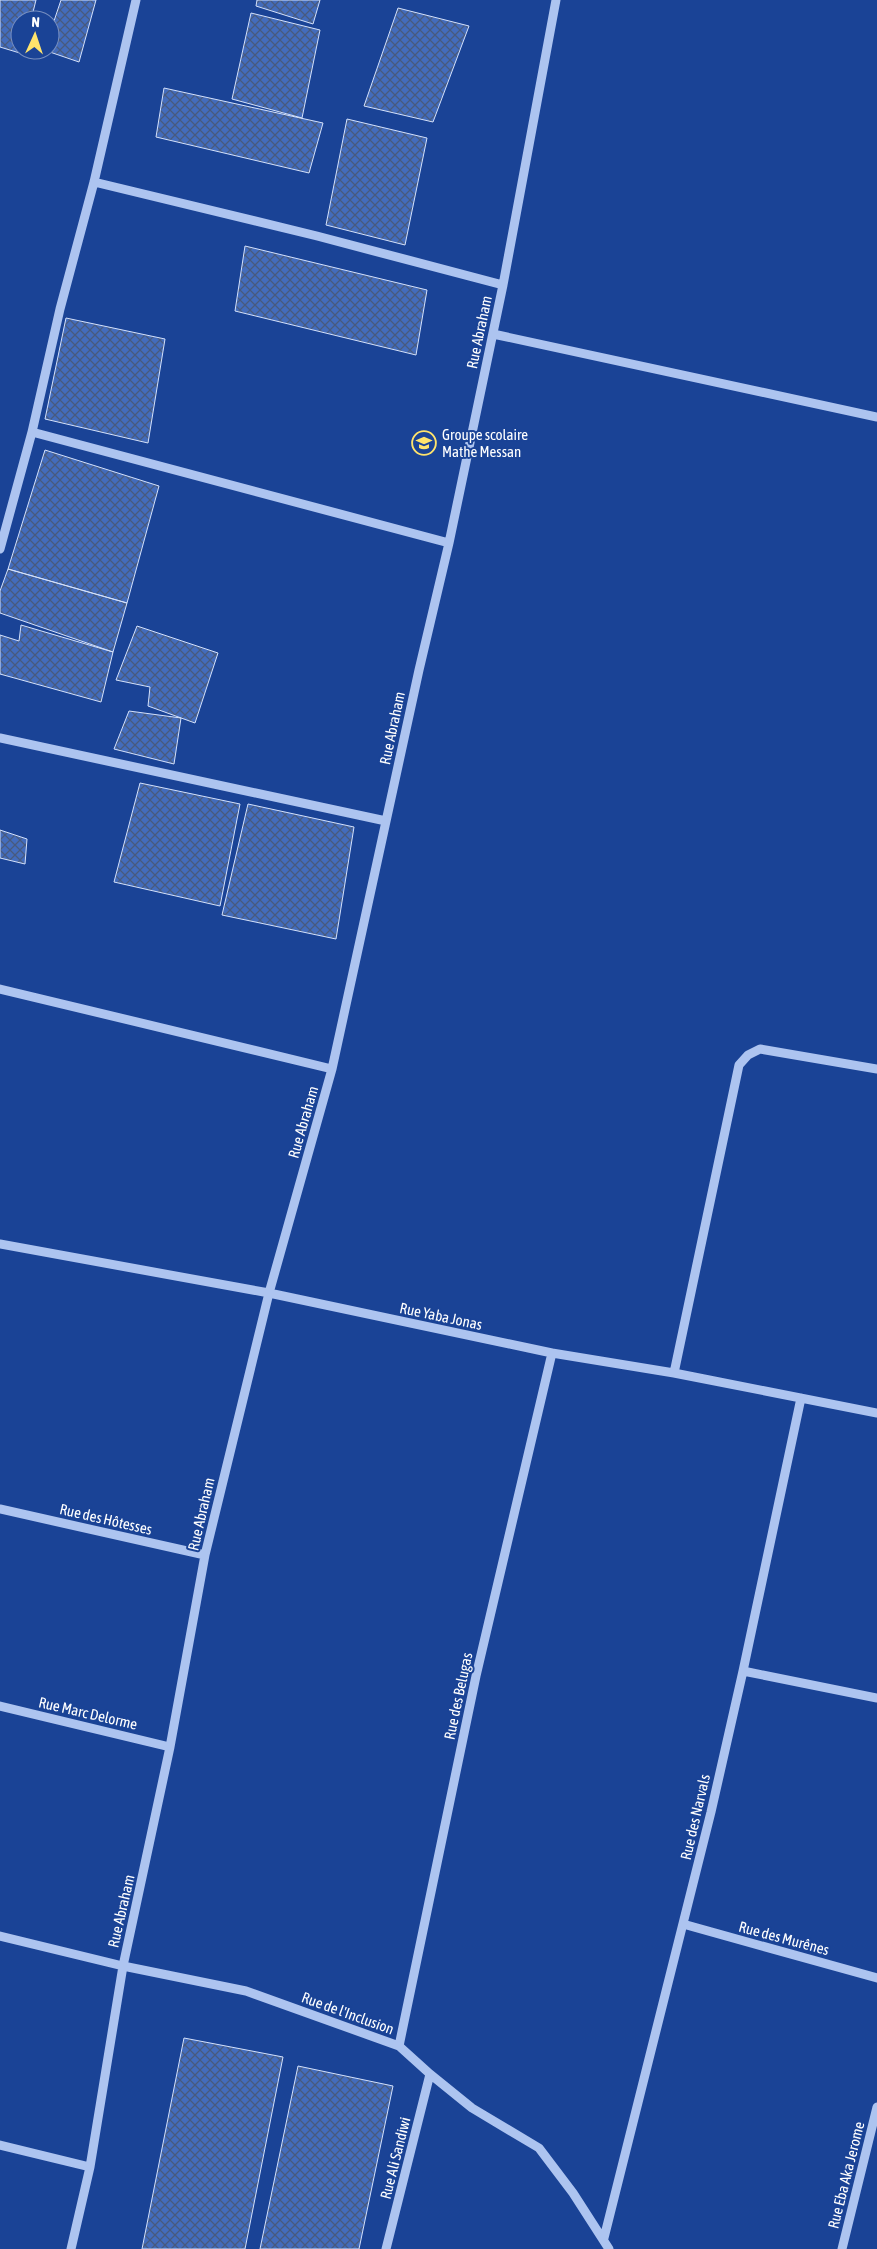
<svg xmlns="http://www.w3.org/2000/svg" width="877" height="2249" font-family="'Asap Condensed',sans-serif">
	<defs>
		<pattern id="building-cross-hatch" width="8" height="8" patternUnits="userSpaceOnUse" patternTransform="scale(1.25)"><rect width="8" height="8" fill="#436cbc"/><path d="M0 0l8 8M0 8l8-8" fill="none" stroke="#485a7e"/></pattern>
	</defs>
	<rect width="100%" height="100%" fill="#1a4396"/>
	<path fill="url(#building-cross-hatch)" stroke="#d4e1fb" d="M0 0H36L31 20H20V50H24L23 54 0 47Z
		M61 0H96L79 62 44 50H50V33Z
		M257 0H320L313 24 256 6Z
		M398 8 469 26 433 122 364 106Z
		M251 13 320 30 302 118 232 99Z
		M164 88 323 123 309 173 156 137Z
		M347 119 427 138 405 245 326 225Z
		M245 246 427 290 416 355 235 311Z
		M66 318 165 339 148 443 45 419Z
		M45 450 159 486 127 603 8 569Z
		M8 569 127 603 113 652 0 613V591Z
		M21 625 113 652 101 702 0 674V635L19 641Z
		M137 626 218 653 195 723 148 706 150 687 116 680Z
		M129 711 181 718 174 764 114 749Z
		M140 783 240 804 220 906 114 882Z
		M248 804 354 827 336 939 222 915Z
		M0 830 27 839 25 864 0 858Z
		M184 2038 283 2057 245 2249H142Z
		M298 2066 393 2086 359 2249H260Z"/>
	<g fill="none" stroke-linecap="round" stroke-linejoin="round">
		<path stroke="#adc4f0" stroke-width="9" d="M94 182 317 236 503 285
			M493 334 877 417
			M32 432 449 543
			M0 549 32 432 60 309 94 182 136 0
			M0 738 386 821
			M0 989 332 1069
			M0 1244 269 1293 552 1353 674 1373 877 1413
			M674 1373 739 1065 748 1055 760 1049 877 1069
			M0 1509 205 1555
			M743 1671 877 1698
			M0 1706 170 1747
			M683 1924 877 1978
			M0 1936 123 1966 246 1991 399 2046 430 2074 472 2108 539 2148 573 2193 609 2249
			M399 2046 476 1676 552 1353
			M0 2145 90 2167
			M604 2238 711 1812 743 1671 801 1398
			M71 2249 90 2167 123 1966 170 1747 205 1555 269 1293 332 1069 419 670 449 543 503 285 556 0
			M386 2249 430 2074
			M842 2249 877 2107"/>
	</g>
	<defs>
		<g id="school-ring" transform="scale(1.25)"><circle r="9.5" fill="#1a4396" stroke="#ffe46c" stroke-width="1.5"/><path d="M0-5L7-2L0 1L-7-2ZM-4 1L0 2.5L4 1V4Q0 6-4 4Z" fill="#ffe46c"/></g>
	</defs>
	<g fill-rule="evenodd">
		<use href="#school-ring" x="424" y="443"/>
	</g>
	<g text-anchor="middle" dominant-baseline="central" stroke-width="4" stroke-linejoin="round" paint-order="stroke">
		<g font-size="15" fill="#fff" stroke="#1a4396">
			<text transform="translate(479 332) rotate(-78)">Rue Abraham</text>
			<text transform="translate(392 728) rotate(-78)">Rue Abraham</text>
			<text transform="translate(303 1122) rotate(-74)">Rue Abraham</text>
			<text transform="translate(441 1316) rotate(12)">Rue Yaba Jonas</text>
			<text transform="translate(201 1514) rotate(-77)">Rue Abraham</text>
			<text transform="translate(106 1519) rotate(13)">Rue des Hôtesses</text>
			<text transform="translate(458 1696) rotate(-78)">Rue des Belugas</text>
			<text transform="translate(88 1713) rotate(13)">Rue Marc Delorme</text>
			<text transform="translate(695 1817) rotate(-77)">Rue des Narvals</text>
			<text transform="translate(121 1911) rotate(-77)">Rue Abraham</text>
			<text transform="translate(784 1938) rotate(15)">Rue des Murênes</text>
			<text transform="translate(348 2013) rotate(20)">Rue de l'Inclusion</text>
			<text transform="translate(395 2158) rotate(-76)">Rue Ali Sandiwi</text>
			<text transform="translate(846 2175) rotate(-76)">Rue Eba Aka Jerome</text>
		</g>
		<g font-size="15" fill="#fff" stroke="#1a4396" text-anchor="start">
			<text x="442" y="434">Groupe scolaire<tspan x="442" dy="17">Mathe Messan</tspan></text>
		</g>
	</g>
	<g transform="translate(35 35) rotate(3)"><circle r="24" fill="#1a4396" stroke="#768ec0"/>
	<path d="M0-4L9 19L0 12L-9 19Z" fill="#ffe46c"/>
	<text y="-8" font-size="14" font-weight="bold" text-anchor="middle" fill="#ffffff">N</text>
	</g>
</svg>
